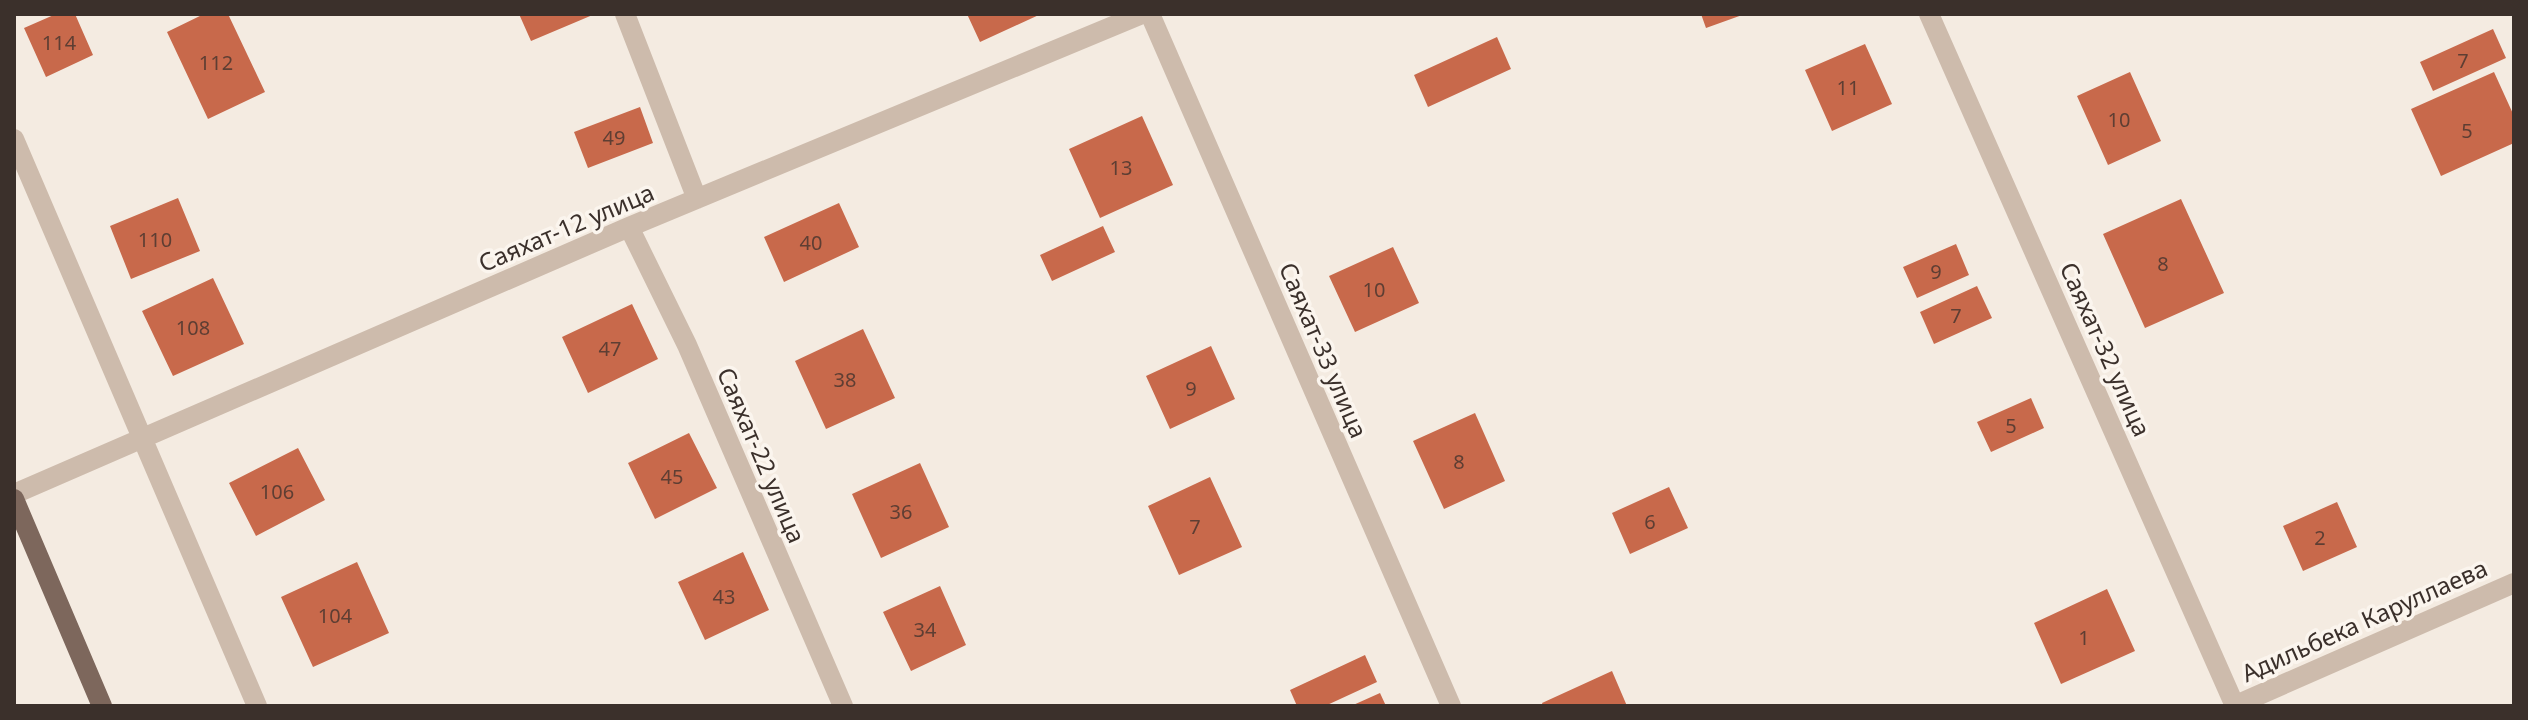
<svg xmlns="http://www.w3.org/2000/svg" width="2528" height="720" font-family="'Noto Sans',sans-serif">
	<rect width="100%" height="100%" fill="#f4ebe1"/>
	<path fill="#c8694b" d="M56 14H75L93 55 46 77 24 28Z
		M204 14H228L265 92 208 119 167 32Z
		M519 14H595L531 41Z
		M967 14H1041L980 42Z
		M1701 14H1745L1706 28Z
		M2493 29 2506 58 2433 91 2420 62Z
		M1497 37 1511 69 1428 107 1414 75Z
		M1865 44 1892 104 1832 131 1805 70Z
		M2130 72 2161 141 2108 165 2077 96Z
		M2494 72 2514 116V143L2441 176 2411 109Z
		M640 107 653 143 588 168 574 132Z
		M1142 116 1173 185 1100 218 1069 149Z
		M178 198 200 251 131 279 110 226Z
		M2181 199 2224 293 2145 328 2103 234Z
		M839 203 859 247 784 282 764 237Z
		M1103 226 1115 252 1052 281 1040 255Z
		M1956 244 1969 275 1917 298 1903 267Z
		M1393 247 1419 303 1355 332 1329 276Z
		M213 278 244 344 173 376 142 311Z
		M1977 286 1992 318 1934 344 1920 312Z
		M632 304 658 359 588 393 562 337Z
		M863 329 895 398 826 429 795 361Z
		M1211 346 1235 399 1170 429 1146 376Z
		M2031 398 2044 428 1991 452 1977 422Z
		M1475 413 1505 481 1444 509 1413 441Z
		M689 433 717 488 655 519 628 463Z
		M298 448 325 500 256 536 229 483Z
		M920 463 949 527 881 558 852 494Z
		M1210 477 1242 547 1179 575 1148 506Z
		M1669 487 1688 528 1630 554 1612 513Z
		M2337 502 2357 547 2303 571 2283 526Z
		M743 552 769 610 705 640 678 582Z
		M357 562 389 633 313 667 281 597Z
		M940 586 966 645 911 671 883 612Z
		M2107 589 2135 651 2061 684 2034 623Z
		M1365 655 1377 682 1325 706H1297L1290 690Z
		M1612 671 1627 706H1543L1542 703Z
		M1380 693 1386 706H1351Z"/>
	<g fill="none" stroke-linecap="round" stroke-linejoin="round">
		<path stroke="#cdbbac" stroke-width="20" d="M625 14 697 199
			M1150 14 1451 706
			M1929 14 2235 706
			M14 139 257 706
			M629 227 687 345 843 706
			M14 494 629 227 1142 14
			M2234 706 2514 583"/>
		<path stroke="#7d675c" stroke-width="20" d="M14 499 102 706"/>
	</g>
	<g text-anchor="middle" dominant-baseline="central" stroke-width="7" stroke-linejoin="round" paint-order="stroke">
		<g font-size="20" fill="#5e3e33">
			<text x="59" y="42">114</text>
			<text x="2463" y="60">7</text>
			<text x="216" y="62">112</text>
			<text x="1848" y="87">11</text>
			<text x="2119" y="119">10</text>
			<text x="2467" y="130">5</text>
			<text x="614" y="137">49</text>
			<text x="1121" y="167">13</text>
			<text x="155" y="239">110</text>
			<text x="811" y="242">40</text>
			<text x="2163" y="263">8</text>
			<text x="1936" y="271">9</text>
			<text x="1374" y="289">10</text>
			<text x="1956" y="315">7</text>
			<text x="193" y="327">108</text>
			<text x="610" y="348">47</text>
			<text x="845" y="379">38</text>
			<text x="1191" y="388">9</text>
			<text x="2011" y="425">5</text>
			<text x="1459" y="461">8</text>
			<text x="672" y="476">45</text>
			<text x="277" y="491">106</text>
			<text x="901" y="511">36</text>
			<text x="1650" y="521">6</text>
			<text x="1195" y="526">7</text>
			<text x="2320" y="537">2</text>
			<text x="724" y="596">43</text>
			<text x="335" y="615">104</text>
			<text x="925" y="629">34</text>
			<text x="2084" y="637">1</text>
		</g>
		<g font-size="24" fill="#3b302b" stroke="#fbf5ee">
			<text transform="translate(566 227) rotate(-23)">Саяхат-12 улица</text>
			<text transform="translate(2106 349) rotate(66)">Саяхат-32 улица</text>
			<text transform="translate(1324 350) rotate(67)">Саяхат-33 улица</text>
			<text transform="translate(762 455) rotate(67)">Саяхат-22 улица</text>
			<text transform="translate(2364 620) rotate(-24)">Адильбека Каруллаева</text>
		</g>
	</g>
	<rect width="2528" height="720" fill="none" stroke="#3b302b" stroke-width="32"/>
</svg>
